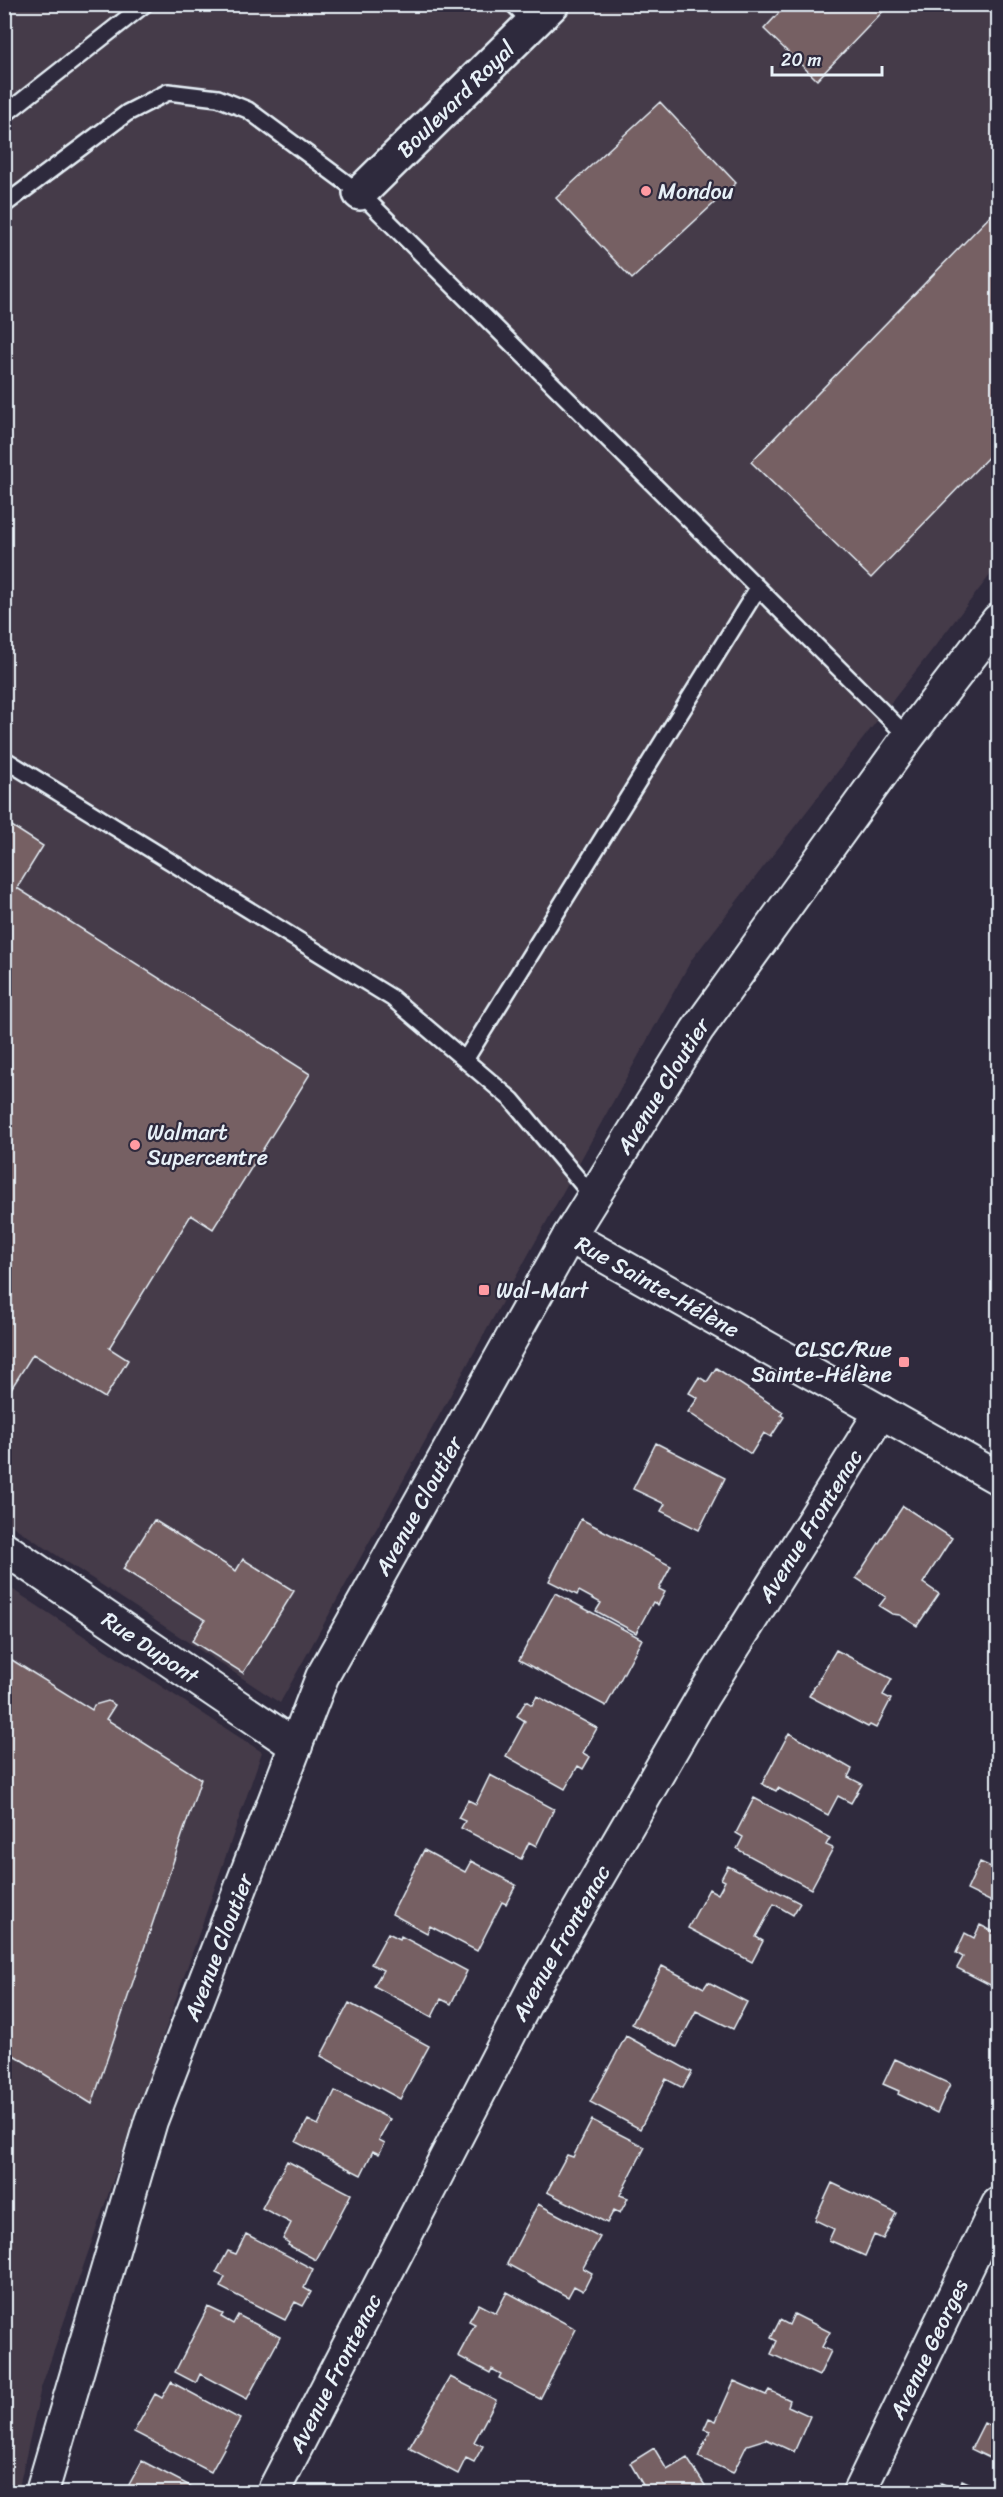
<svg xmlns="http://www.w3.org/2000/svg" width="1003" height="2497" font-family="Sriracha,sans-serif">
	<rect width="100%" height="100%" fill="#2f2a3d"/>
	<filter id="ink" filterUnits="userSpaceOnUse"><feTurbulence type="fractalNoise" baseFrequency=".0167" numOctaves="2"/><feDisplacementMap in="SourceGraphic" scale="12" xChannelSelector="R" yChannelSelector="G"/><feConvolveMatrix kernelMatrix="1 2 1 2 8 2 1 2 1" color-interpolation-filters="sRGB"/></filter>
	<g filter="url(#ink)">
		<path fill="#443a49" d="M4 5H998V565L692 959 280 1703 5 1521Z
			M4 1584 262 1752 41 2388 18 2492H4Z"/>
		<path fill="#766064" stroke="#e8f1f8" stroke-width="1.5" d="M787 4H890L817 80 764 29Z
			M660 102 736 183 632 279 556 198Z
			M998 208V447L871 578 751 462Z
			M4 821 43 846 17 888 310 1074 213 1229 191 1215 109 1348 128 1360 105 1398 33 1354 4 1400Z
			M716 1368 783 1412 781 1415 784 1417 771 1437 764 1433 751 1454 688 1412 698 1398 689 1393 699 1377 707 1382Z
			M656 1443 725 1478 699 1530 661 1511 665 1504 633 1489Z
			M903 1506 952 1538 923 1583 939 1594 917 1626 900 1615 892 1614 879 1606 886 1597 856 1578Z
			M581 1519 671 1566 659 1589 665 1592 658 1605 653 1602 636 1633 596 1611 601 1603 579 1591 577 1595 549 1581Z
			M154 1520 236 1571 243 1559 294 1591 243 1673 192 1641 205 1620 123 1569Z
			M555 1593 642 1639 606 1706 519 1660Z
			M836 1650 892 1679 883 1695 891 1699 876 1728 870 1725 868 1727 809 1696Z
			M4 1655 92 1710 94 1705 108 1701 115 1705 106 1719 201 1779 92 2104 4 2049Z
			M537 1696 597 1728 583 1753 590 1757 583 1769 578 1766 565 1789 506 1756 525 1721 517 1716 526 1701 532 1705Z
			M789 1733 852 1769 848 1777 862 1784 851 1803 838 1796 828 1815 778 1788 776 1791 762 1784Z
			M490 1775 554 1809 536 1846 529 1842 521 1859 461 1828 465 1821 458 1818 468 1800 476 1804Z
			M754 1798 830 1838 826 1845 833 1848 811 1889 737 1849 743 1837 736 1833Z
			M424 1850 465 1872 471 1861 516 1885 506 1904 502 1902 477 1951 430 1926 427 1933 392 1914Z
			M980 1862 998 1870V1905L967 1890Z
			M728 1866 800 1903 793 1915 774 1904 756 1937 763 1941 752 1962 688 1928 709 1889 718 1894 725 1881 721 1879Z
			M980 1925 998 1934V1989L957 1968 963 1957 956 1953 965 1933 974 1938Z
			M388 1933 400 1939 401 1936 467 1971 451 2004 441 1999 432 2017 374 1986 383 1970 371 1964Z
			M662 1966 704 1988 708 1982 747 2002 733 2029 696 2011 677 2047 632 2024Z
			M349 2003 429 2046 400 2099 321 2056Z
			M626 2036 692 2072 683 2088 666 2079 640 2129 590 2102Z
			M895 2059 950 2084 937 2113 898 2094 899 2091 883 2084Z
			M335 2091 390 2119 379 2140 385 2143 379 2154 373 2151 361 2175 296 2142 308 2120 318 2125Z
			M592 2120 645 2147 620 2195 628 2198 620 2213 614 2210 607 2223 547 2192 567 2155 573 2157Z
			M287 2161 351 2194 316 2260 288 2245 289 2243 283 2239 291 2223 262 2208Z
			M832 2183 896 2213 883 2239 874 2235 865 2256 829 2240 834 2229 815 2220Z
			M538 2204 600 2237 583 2268 592 2273 583 2291 574 2286 568 2297 507 2264Z
			M246 2234 313 2269 304 2288 311 2292 303 2306 295 2302 285 2320 220 2287 225 2277 216 2273 228 2251 236 2254Z
			M507 2292 576 2329 540 2399 499 2378 501 2374 492 2369 490 2373 458 2356 475 2324 469 2321 479 2304 496 2313Z
			M208 2307 223 2314 221 2317 233 2324 238 2315 280 2337 247 2399 200 2374 196 2383 175 2372Z
			M794 2314 830 2332 822 2347 831 2351 819 2376 771 2354 777 2341 771 2338 780 2320 789 2325Z
			M450 2377 496 2400 474 2442 483 2446 474 2462 466 2458 458 2474 409 2448Z
			M734 2381 766 2395 769 2390 790 2400 788 2406 810 2416 794 2452 766 2439 747 2445 733 2473 698 2457 710 2431 704 2429 709 2418 716 2421Z
			M171 2382 240 2419 211 2472 134 2432 155 2394 162 2398Z
			M997 2421H998V2462L971 2449 984 2423 994 2428Z
			M654 2448 667 2470 687 2458 708 2490 704 2492H647L630 2463Z
			M142 2461 196 2489 194 2492H125Z
			M962 2480 988 2492H937L941 2483 958 2490Z
			M643 2485 647 2492H630Z"/>
		<g fill="none" stroke-linecap="round" stroke-linejoin="round">
			<g stroke="#e8f1f8" stroke-width="20">
				<path id="service" d="M513 4 533 24
					M4 115 145 4
					M4 205 127 113 168 92 218 98 248 110 360 193 908 737
					M4 759 392 998 512 1100 593 1197
					M465 1060 758 588"/>
			</g>
			<g stroke="#e8f1f8" stroke-width="36">
				<g id="minor">
					<path id="s1" d="M569 1236 998 1478"/>
					<path id="s2" d="M4 1548 296 1746"/>
					<path id="s3" d="M42 2492 151 2121 322 1677 569 1236 697 1030 908 737 998 620"/>
					<path id="s4" d="M273 2492 534 1987 703 1696 881 1412"/>
					<path id="s5" d="M859 2492 998 2204"/>
				</g>
			</g>
			<g stroke="#e8f1f8" stroke-width="38">
				<g id="tertiary">
					<path id="s6" d="M360 193 552 4"/>
				</g>
			</g>
			<use href="#service" stroke="#2f2a3d" stroke-width="15"/>
			<use href="#minor" stroke="#2f2a3d" stroke-width="32"/>
			<use href="#tertiary" stroke="#2f2a3d" stroke-width="33"/>
		</g>
	</g>
	<g fill="#ff9aa2" stroke="#2f2a3d" stroke-width="2">
		<circle cx="646" cy="191" r="6"/>
		<circle cx="135" cy="1145" r="6"/>
		<rect x="478" y="1284" width="12" height="12" rx="3"/>
		<rect x="898" y="1356" width="12" height="12" rx="3"/>
	</g>
	<g text-anchor="middle" dominant-baseline="central" stroke-width="4.5" stroke-linejoin="round" paint-order="stroke">
		<g font-size="22" fill="#e8f1f8" stroke="#2f2a3d">
			<text stroke="none"><textPath href="#s6" startOffset="134">Boulevard Royal</textPath></text>
			<text stroke="none"><textPath href="#s3" startOffset="1545">Avenue Cloutier</textPath></text>
			<text stroke="none"><textPath href="#s1" startOffset="102">Rue Sainte-Hélène</textPath></text>
			<text stroke="none"><textPath href="#s3" startOffset="1059">Avenue Cloutier</textPath></text>
			<text stroke="none"><textPath href="#s4" startOffset="1106">Avenue Frontenac</textPath></text>
			<text stroke="none"><textPath href="#s2" startOffset="177">Rue Dupont</textPath></text>
			<text stroke="none"><textPath href="#s4" startOffset="620">Avenue Frontenac</textPath></text>
			<text stroke="none"><textPath href="#s3" startOffset="573">Avenue Cloutier</textPath></text>
			<text stroke="none"><textPath href="#s5" startOffset="159">Avenue Georges</textPath></text>
			<text stroke="none"><textPath href="#s4" startOffset="134">Avenue Frontenac</textPath></text>
		</g>
		<g font-size="22" fill="#e8f1f8" stroke="#2f2a3d" text-anchor="start">
			<text x="658" y="191">Mondou</text>
			<text x="147" y="1132">Walmart<tspan x="147" dy="25">Supercentre</tspan></text>
			<text x="496" y="1290">Wal-Mart</text>
			<text x="892" y="1349" text-anchor="end">CLSC/Rue<tspan x="892" dy="25">Sainte-Hélène</tspan></text>
		</g>
	</g>
	<rect width="1003" height="2497" fill="none" stroke="#2f2a3d" stroke-width="24"/>
	<rect x="12" y="12" width="979" height="2473" fill="none" stroke="#e8f1f8" stroke-width="2" filter="url(#ink)"/>
	<path d="M772 66v9h110v-9" fill="none" stroke="#e8f1f8" stroke-width="3"/>
	<text x="781" y="66" font-size="18" fill="#e8f1f8" stroke="#2f2a3d" stroke-width="4.5" paint-order="stroke">20 m</text>
</svg>
